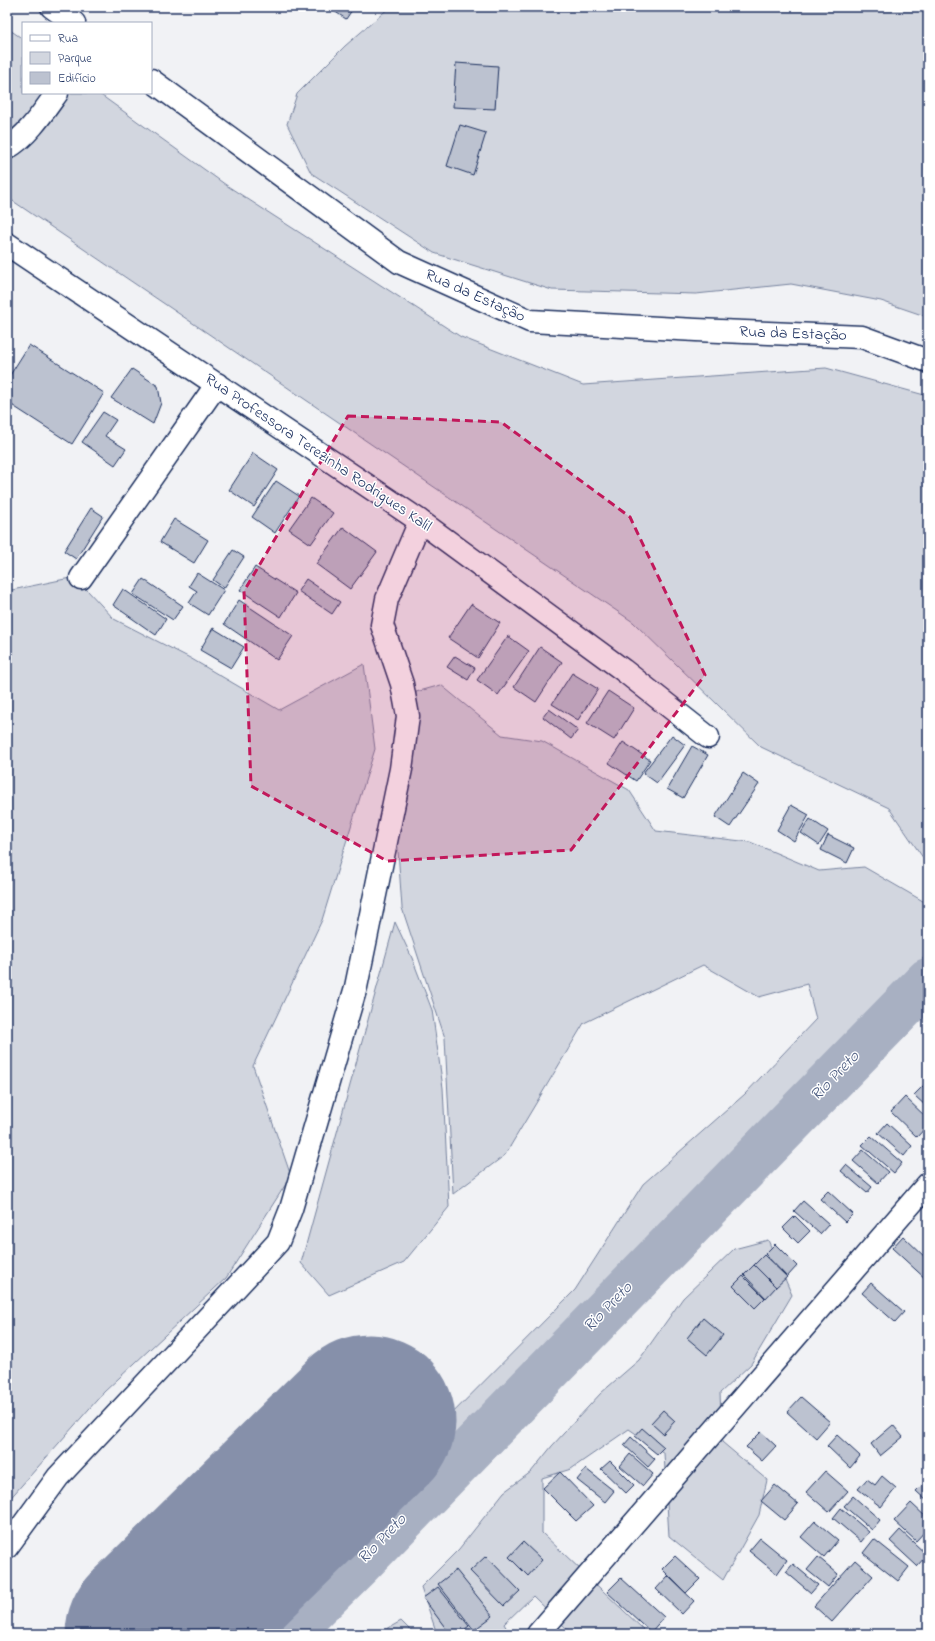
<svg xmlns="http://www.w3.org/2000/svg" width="935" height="1641" font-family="'Indie Flower',sans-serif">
	<rect width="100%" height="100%" fill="#f1f2f5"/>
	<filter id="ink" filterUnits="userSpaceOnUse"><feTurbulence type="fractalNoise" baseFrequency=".025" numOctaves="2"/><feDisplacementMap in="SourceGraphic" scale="8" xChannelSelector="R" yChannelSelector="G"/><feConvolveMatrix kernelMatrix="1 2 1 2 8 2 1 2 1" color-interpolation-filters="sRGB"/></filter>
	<g filter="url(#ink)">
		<path fill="#d2d6df" stroke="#76829e" d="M390 7H928V317L881 301 791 284 696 294 552 290 434 253 311 173 287 124 297 94 345 46Z
			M7 28 23 39V93H98L226 185 461 337 583 385 826 368 928 396V865L889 808 761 747 633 622 7 197Z
			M75 577 114 619 190 658 279 710 364 664 375 749 322 920 253 1066 291 1176 226 1278 104 1392 7 1502V591Z
			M441 685 502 735 542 741 629 790 656 831 750 842 819 871 864 867 928 904V953L265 1634H233L575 1290 643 1184 745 1094 816 1019 807 984 759 997 703 965 584 1023 505 1155 453 1194 445 1038 402 908 397 836 416 692Z
			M395 922 412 958 432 1010 443 1088 449 1207 404 1262 329 1295 301 1263Z
			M768 1240 792 1295 751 1364 720 1393 722 1442 767 1480 759 1515 723 1580 669 1536 664 1453 629 1429 571 1469 542 1478V1533L643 1629 639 1634H572L533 1596 504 1624 510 1634H437L421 1587 459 1549 504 1492 531 1472 552 1446 601 1393 639 1360 683 1298 734 1249Z
			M401 1621 414 1634H378Z"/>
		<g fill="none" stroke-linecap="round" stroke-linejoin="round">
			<path stroke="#a8b0c2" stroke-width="46" d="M288 1634 359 1564 928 981"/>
			<path stroke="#8690aa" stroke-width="173" d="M152 1634 369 1421"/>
		</g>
		<path fill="#bcc2d0" stroke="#1b2f5e" d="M328 7H354L346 19Z
			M456 63 498 66 495 109 453 107Z
			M460 125 486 133 473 175 447 166Z
			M29 345 104 393 72 444 7 402V380Z
			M132 369 158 386 161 403 153 424 111 398Z
			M103 412 116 420 105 436 126 449 115 465 82 442Z
			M253 453 278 470 254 507 229 490Z
			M276 481 299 496 275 533 252 517Z
			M311 498 333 513 311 544 289 529Z
			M91 508 103 516 76 559 64 551Z
			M174 519 208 540 194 563 160 542Z
			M343 527 377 552 350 589 316 564Z
			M233 550 244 557 224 588 213 580Z
			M255 567 296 593 281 617 240 590Z
			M197 573 224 590 208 615 189 603 197 591 189 586Z
			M143 579 183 606 173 620 133 594Z
			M306 579 340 602 332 614 298 591Z
			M123 589 166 619 156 635 113 605Z
			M239 600 293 636 277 660 224 624Z
			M471 604 500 623 478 658 448 638Z
			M213 628 244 647 231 668 200 650Z
			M508 636 529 651 498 695 477 680Z
			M540 647 562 662 536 702 514 687Z
			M455 656 475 668 468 680 447 667Z
			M572 673 598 689 578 720 552 704Z
			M608 691 634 708 614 740 587 723Z
			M549 709 578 730 571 739 543 717Z
			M672 735 685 745 657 783 643 773Z
			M623 742 650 760 636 781 609 763Z
			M692 746 708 755 683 798 667 789Z
			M743 773 759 784 730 827 715 817Z
			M791 805 809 815 794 841 777 830Z
			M810 819 828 831 819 845 801 833Z
			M828 835 854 848 847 863 821 850Z
			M928 1081V1108L914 1095Z
			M905 1097 928 1119V1125L917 1137 891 1112Z
			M887 1123 912 1146 904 1156 878 1133Z
			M871 1136 902 1163 894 1173 862 1145Z
			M863 1150 888 1172 878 1183 853 1161Z
			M846 1165 872 1187 867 1193 841 1171Z
			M828 1191 853 1214 845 1222 820 1199Z
			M803 1201 829 1224 820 1234 794 1211Z
			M795 1216 810 1231 798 1243 783 1228Z
			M928 1230V1239L924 1234Z
			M903 1236 928 1260V1281L892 1248Z
			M775 1244 797 1266 787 1277 765 1254Z
			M764 1255 787 1277 776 1287 754 1265Z
			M754 1265 776 1287 766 1298 744 1275Z
			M743 1276 765 1298 755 1308 733 1286Z
			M871 1283 904 1312 895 1322 862 1293Z
			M703 1318 723 1335 707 1355 687 1338Z
			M801 1397 830 1422 816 1438 787 1412Z
			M663 1410 675 1421 663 1434 651 1423Z
			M893 1425 903 1437 880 1456 871 1444Z
			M642 1428 664 1447 657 1454 635 1436Z
			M761 1432 776 1446 762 1461 746 1447Z
			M837 1435 860 1456 850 1468 827 1446Z
			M631 1437 655 1459 648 1467 624 1445Z
			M630 1454 653 1474 643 1486 620 1466Z
			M610 1461 634 1485 626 1493 601 1469Z
			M586 1469 614 1491 605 1502 577 1480Z
			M825 1471 848 1491 829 1512 806 1492Z
			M560 1472 593 1506 576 1521 543 1488Z
			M882 1476 896 1488 881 1507 858 1489 867 1479 875 1485Z
			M928 1479V1502L916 1491Z
			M775 1485 798 1504 784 1520 761 1501Z
			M853 1496 880 1520 872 1530 844 1506Z
			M911 1503 928 1519V1528L916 1541 894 1521Z
			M841 1508 869 1532 861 1542 833 1518Z
			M815 1521 838 1540 824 1557 801 1537Z
			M900 1530 927 1555 917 1566 890 1541Z
			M760 1538 787 1560 777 1574 749 1551Z
			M874 1539 909 1567 898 1581 863 1553Z
			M523 1542 542 1560 528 1576 509 1557Z
			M486 1556 520 1591 504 1606 470 1571Z
			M675 1556 700 1579 686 1593 662 1569Z
			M818 1557 838 1574 828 1587 807 1570Z
			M855 1560 873 1576 832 1622 814 1606Z
			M793 1564 818 1585 811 1593 786 1572Z
			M456 1570 493 1616 474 1630 438 1584Z
			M668 1576 694 1601 682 1614 656 1589Z
			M621 1578 664 1617 651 1632 607 1592Z
			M438 1587 469 1626 459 1634H450L423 1598Z"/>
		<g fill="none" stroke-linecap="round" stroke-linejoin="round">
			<g stroke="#1b2f5e" stroke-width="25">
				<path id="minor" d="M7 148C27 137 44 111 57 93
					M7 244 420 521 623 670 708 737
					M81 578 217 384
					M7 1547 58 1477 231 1293 278 1242 291 1209 356 987 401 769 408 716 402 684 382 625 387 599 420 521
					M538 1634 928 1184"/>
			</g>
			<g stroke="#1b2f5e" stroke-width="25">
				<path id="major" d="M52 7 74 23
					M151 80 399 262 530 321 696 330 862 337 928 361"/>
			</g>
			<use href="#minor" stroke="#fff" stroke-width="22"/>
			<use href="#major" stroke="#fff" stroke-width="22"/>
		</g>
	</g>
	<path fill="#c2185b" fill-opacity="0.2" stroke="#c2185b" stroke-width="3" stroke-dasharray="8 5" stroke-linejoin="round" d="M348 416 501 422 630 517 705 675 571 850 387 861 251 786 244 591Z"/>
	<g text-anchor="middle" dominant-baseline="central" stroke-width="3" stroke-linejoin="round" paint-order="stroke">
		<g font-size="16" fill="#1b2f5e" stroke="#fff">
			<text transform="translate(475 296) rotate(24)">Rua da Estação</text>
			<text transform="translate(793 334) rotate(2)">Rua da Estação</text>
			<text transform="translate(318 453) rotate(34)">Rua Professora Terezinha Rodrigues Kalil</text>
		</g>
		<g font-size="17" font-style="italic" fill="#4c5c81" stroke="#fff">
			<text transform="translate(835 1076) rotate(-46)">Rio Preto</text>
			<text transform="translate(608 1307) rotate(-46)">Rio Preto</text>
			<text transform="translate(382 1539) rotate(-46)">Rio Preto</text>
		</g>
	</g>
	<rect width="935" height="1641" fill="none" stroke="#fff" stroke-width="24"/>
	<rect x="12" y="12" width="911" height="1617" fill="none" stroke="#1b2f5e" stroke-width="1.5" filter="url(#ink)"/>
	<rect x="22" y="22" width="130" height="72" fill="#ffffff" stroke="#a4acbf"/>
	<rect x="30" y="35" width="20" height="6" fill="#ffffff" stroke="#a4acbf"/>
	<text x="58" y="42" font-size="12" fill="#1b2f5e">Rua</text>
	<rect x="30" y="52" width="20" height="12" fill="#d2d6df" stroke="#a4acbf"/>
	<text x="58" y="62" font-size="12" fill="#1b2f5e">Parque</text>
	<rect x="30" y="72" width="20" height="12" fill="#bcc2d0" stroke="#a4acbf"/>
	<text x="58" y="82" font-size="12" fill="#1b2f5e">Edifício</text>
</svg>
